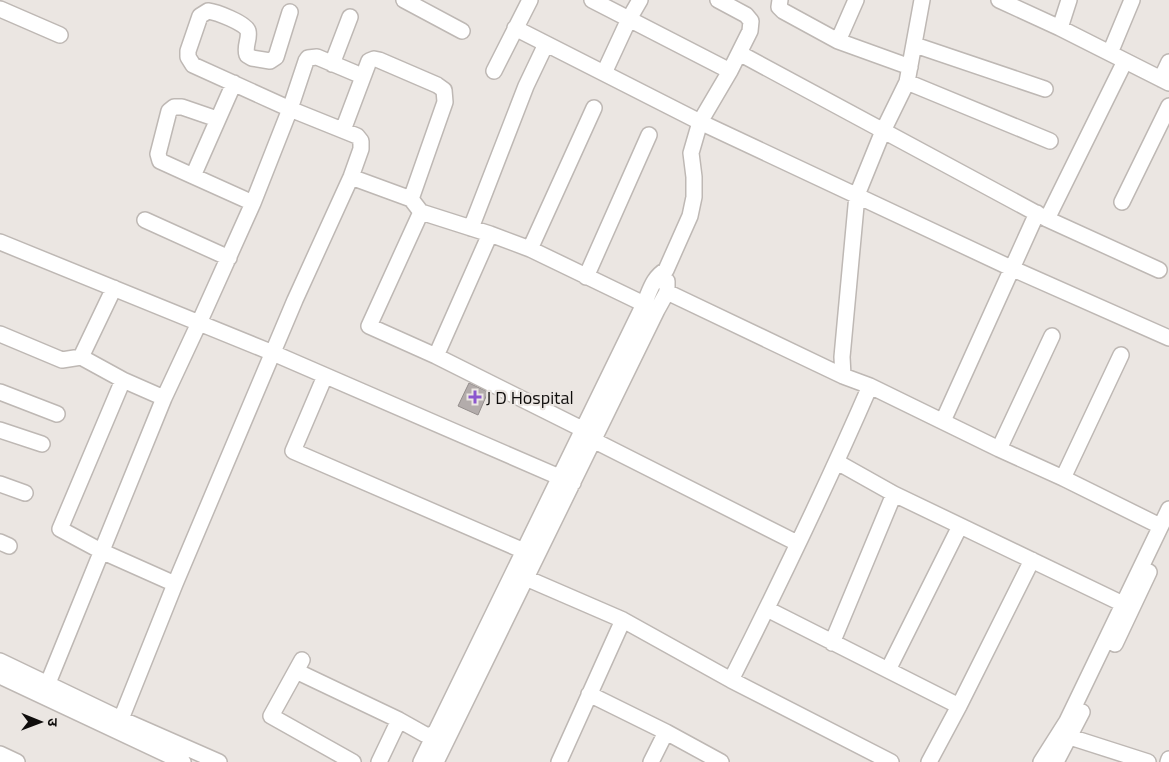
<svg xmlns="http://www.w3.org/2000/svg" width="1169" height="762" font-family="'Titillium Web','Noto Sans Devanagari',sans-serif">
	<rect width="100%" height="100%" fill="#ebe6e2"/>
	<path fill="#b3acab" stroke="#948e8c" d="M469 383 488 392 478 415 458 406Z"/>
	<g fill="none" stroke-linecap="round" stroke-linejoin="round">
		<g stroke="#beb8b4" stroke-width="18">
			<path id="minor" d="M404 0 462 31
				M592 0 730 71
				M780 0 779 7 783 11 838 41 910 67
				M999 0 1060 28 1169 83
				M0 9 60 35
				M515 28 700 122 1011 268 1169 338
				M1060 28 1069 0
				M838 41 856 0
				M915 45 1045 89
				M739 53 1047 219 1159 270
				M1110 53 1132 0
				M332 64 350 17
				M494 71 530 0
				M604 73 629 19 640 0
				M1161 79 1169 62
				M907 82 1050 141
				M234 83 193 176 253 203
				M343 130 369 61 374 59 379 60 437 85 444 90 445 102 411 199
				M193 176 160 161 158 154 169 111 174 107H182L217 119
				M351 177 411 199 421 212 490 234 530 249 644 304
				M1122 202 1169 106
				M421 212 369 326 436 356 584 430
				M1047 219 1125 61
				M145 220 229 258
				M471 228 526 86 546 44
				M0 242 273 353 573 483
				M530 249 594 108
				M586 277 649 135
				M667 292 843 376 870 386 999 449 1063 478 1160 526
				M0 334 62 360 81 357 114 288
				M436 356 490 234
				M81 357 123 380 164 398
				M325 376 293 451 524 551
				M843 376 842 357 857 195 883 131 907 82 922 0
				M123 380 60 529 101 551 175 584
				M0 392 57 414
				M943 421 1037 213
				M0 430 42 444
				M593 440 797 543
				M999 449 1052 336
				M837 462 894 494 1123 604
				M1063 478 1121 355
				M0 484 25 493
				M0 542 9 546
				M519 575 623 620 731 680 891 762
				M767 609 959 706
				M832 643 894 494
				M1115 644 1149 572
				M302 660 271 716 353 762
				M0 661 121 719 219 762
				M888 670 960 526
				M296 671 399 720 424 734 433 736
				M0 676 183 762
				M731 680C780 583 827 485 870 386
				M48 683 164 398 199 323 253 203 290 109 306 61 308 58 317 57 355 73
				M589 694 666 732 721 762
				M121 719 175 584 295 300 351 177 361 149V141L357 136 290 109 193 65 188 57V51L200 16 208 11C216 12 246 23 248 31 250 39 244 46 247 55L252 58 270 61 276 57 290 12
				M1070 737 1148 762
				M0 754 17 762
				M379 762 399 720
				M421 762 644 304C650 291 653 277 666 270L690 216 694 197V177L691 153 700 122 730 71 750 31 751 21 746 15 718 0
				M436 762 657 310 667 292V281
				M559 762 623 620
				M651 762 666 732
				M929 762 959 706 1032 560
				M1041 762 1067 721 1169 509
				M1056 762 1082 712
				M1168 762 1169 759"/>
		</g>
		<use href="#minor" stroke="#fff" stroke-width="15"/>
	</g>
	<path fill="#8b56ce" stroke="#ebe6e2" stroke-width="2" d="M472.5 389.5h5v5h5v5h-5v5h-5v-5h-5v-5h5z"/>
	<g text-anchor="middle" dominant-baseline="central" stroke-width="4.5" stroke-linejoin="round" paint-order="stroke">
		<g font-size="18" fill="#0f0d0c" stroke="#ebe6e2" text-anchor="start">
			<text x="486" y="397">J D Hospital</text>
		</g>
	</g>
	<g transform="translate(40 722) rotate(91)" stroke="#ebe6e2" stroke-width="4" paint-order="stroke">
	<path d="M0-4L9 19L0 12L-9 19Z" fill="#0f0d0c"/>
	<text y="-8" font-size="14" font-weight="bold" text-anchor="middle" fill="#0f0d0c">उ</text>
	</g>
</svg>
